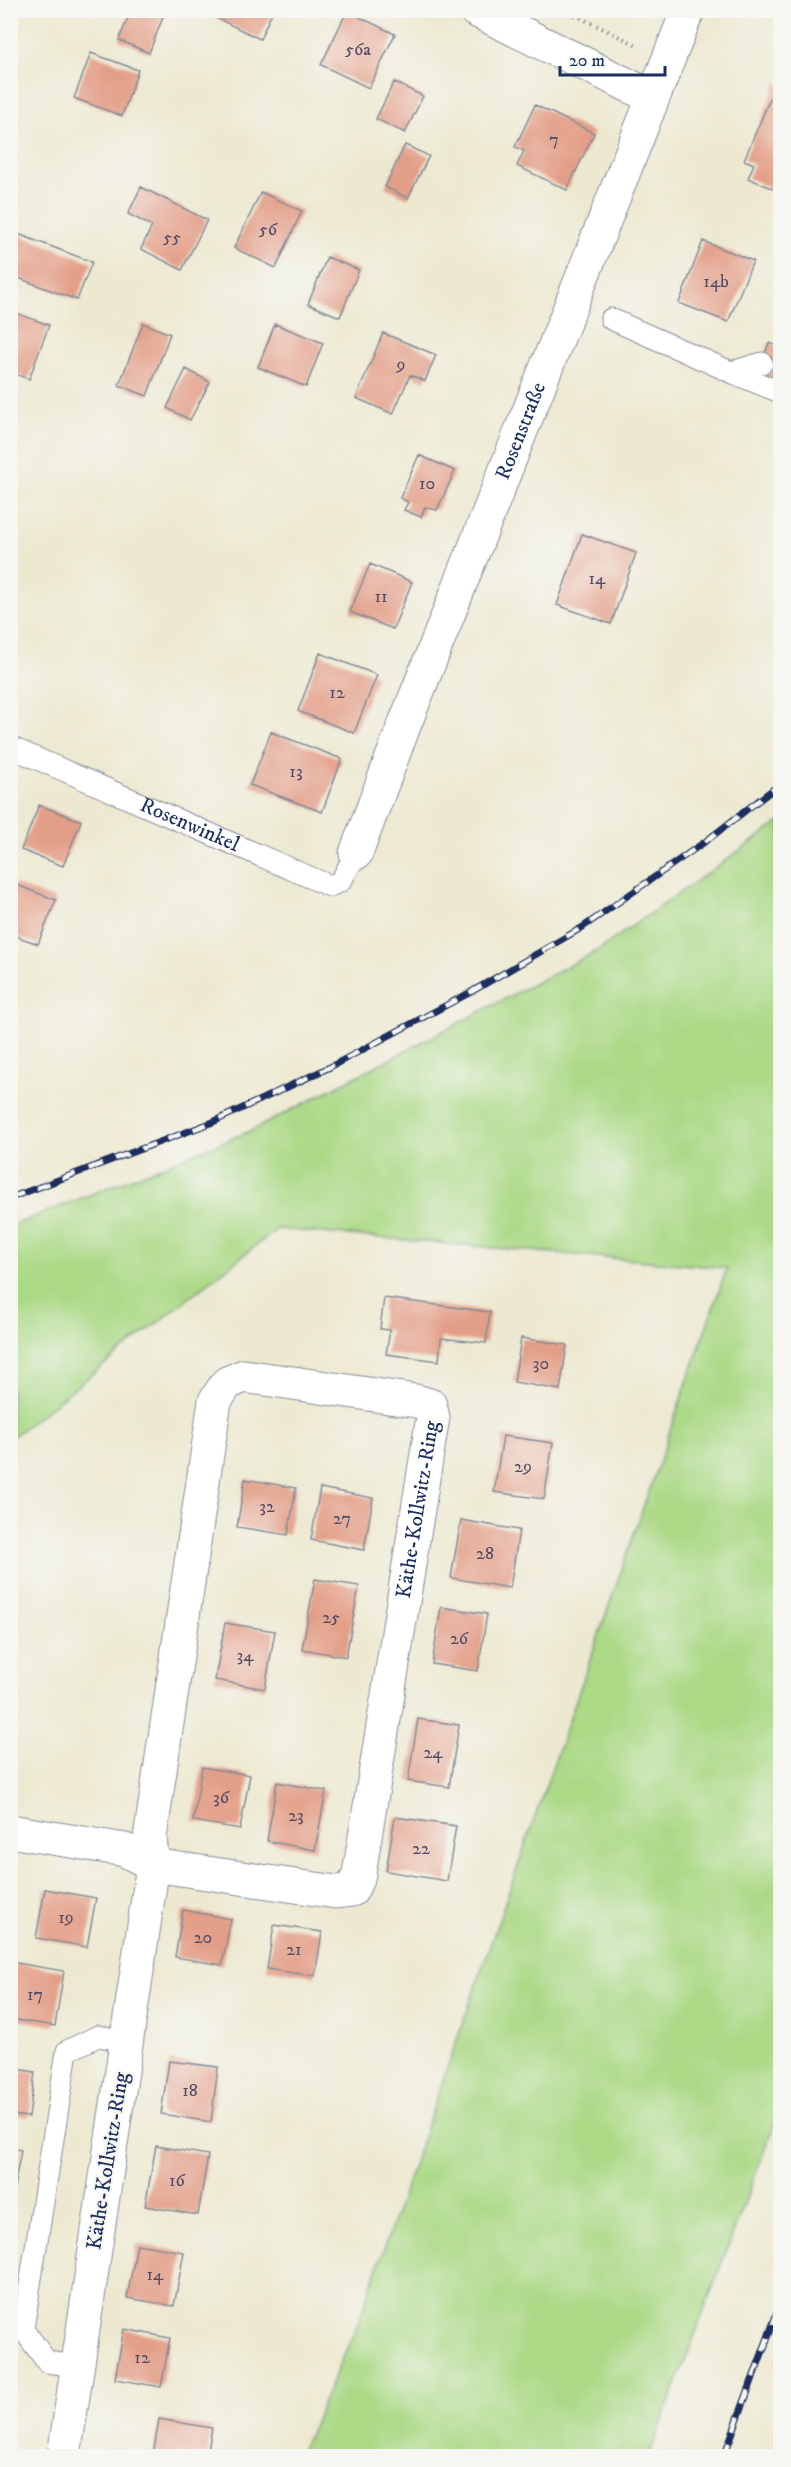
<svg xmlns="http://www.w3.org/2000/svg" width="791" height="2467" font-family="'IM FELL DW Pica',serif">
	<rect width="100%" height="100%" fill="#f6f6f2"/>
	<filter id="ink" filterUnits="userSpaceOnUse"><feTurbulence type="fractalNoise" baseFrequency=".0167" numOctaves="2"/><feDisplacementMap in="SourceGraphic" scale="12" xChannelSelector="R" yChannelSelector="G"/><feConvolveMatrix kernelMatrix="1 2 1 2 8 2 1 2 1" color-interpolation-filters="sRGB"/></filter>
	<filter id="wash" filterUnits="userSpaceOnUse"><feTurbulence type="fractalNoise" baseFrequency=".008" numOctaves="4" result="noise"/><feDisplacementMap in="SourceGraphic" scale="24" xChannelSelector="R" yChannelSelector="G"/><feGaussianBlur stdDeviation="1.35" result="paint"/><feColorMatrix in="noise" values="0 0 0 0 0 0 0 0 0 0 0 0 0 0 0 0 0 1.4 0 .05"/><feComposite in="paint" operator="in"/></filter>
	<g filter="url(#wash)">
		<rect width="100%" height="100%" fill="#ede9d1"/>
		<path fill="#abd986" stroke="#638472" stroke-width="1.5" d="M780 822V2109L649 2456H299L357 2326 727 1268 277 1229 11 1438V1226L253 1130 597 951Z"/>
		<g id="blocks">
			<path fill="#e39e87" d="M131 10H146L163 17 149 53 119 40Z
				M210 10H273L260 39 208 14Z
				M347 11 395 34 369 88 321 65Z
				M91 53 138 70 122 116 74 98Z
				M394 82 423 96 405 133 376 119Z
				M777 82 780 84V185L778 191 748 178 754 164 744 160Z
				M535 105 594 133 567 190 517 166 524 151 515 147Z
				M405 145 429 156 408 198 385 187Z
				M141 187 207 220 182 270 141 249 152 226 128 214Z
				M261 192 302 211 276 268 234 248Z
				M10 231 92 262 77 300 10 275Z
				M703 241 753 261 728 322 679 303Z
				M327 257 359 270 340 317 308 304Z
				M10 311 49 325 29 379 10 372Z
				M143 323 170 334 147 396 119 385Z
				M275 324 323 343 306 387 258 367Z
				M383 333 436 355 425 381 410 375 393 414 356 398Z
				M769 343 780 347V385L756 376Z
				M186 369 210 382 190 420 167 408Z
				M419 455 455 471 437 510 425 507 421 517 404 510 408 502 400 498Z
				M582 534 636 553 611 624 557 605Z
				M370 564 412 582 393 629 350 612Z
				M320 653 377 675 354 733 298 711Z
				M271 732 342 759 322 812 250 785Z
				M39 805 81 821 63 866 21 850Z
				M14 884 56 900 38 944 10 934V895Z
				M384 1298 490 1312 486 1343 441 1338 439 1361 386 1354 390 1330 380 1329Z
				M521 1338 567 1345 560 1390 514 1382Z
				M503 1436 553 1443 544 1499 494 1492Z
				M245 1479 296 1488 288 1535 237 1527Z
				M320 1488 373 1498 364 1550 311 1540Z
				M461 1520 519 1530 510 1588 451 1578Z
				M315 1579 359 1586 346 1657 302 1649Z
				M441 1607 487 1614 478 1671 432 1664Z
				M225 1623 275 1631 265 1689 215 1680Z
				M418 1719 459 1725 449 1787 408 1781Z
				M202 1767 250 1775 240 1829 193 1821Z
				M277 1782 326 1791 315 1850 267 1841Z
				M395 1817 456 1826 447 1881 386 1871Z
				M45 1889 96 1898 87 1947 36 1938Z
				M183 1910 231 1919 222 1965 175 1957Z
				M274 1925 322 1932 315 1976 267 1969Z
				M10 1962 64 1971 55 2026 10 2019Z
				M169 2061 218 2067 211 2122 161 2114Z
				M10 2068 35 2072 29 2117 10 2115Z
				M156 2146 208 2155 198 2215 145 2206Z
				M10 2148 21 2150 12 2199H10Z
				M137 2244 184 2252 174 2306 127 2298Z
				M124 2329 170 2338 161 2387 115 2379Z
				M159 2419 212 2428 207 2456H153Z"/>
		</g>
	</g>
	<g filter="url(#ink)">
		<use href="#blocks" fill-opacity="0" stroke="#848c98" stroke-width="1.5"/>
		<g fill="none" stroke-linecap="round" stroke-linejoin="round">
			<g stroke="#848c98" stroke-width="23">
				<g id="service">
					<path d="M611 319 731 372 762 363"/>
					<path d="M731 372 780 392"/>
					<path id="s1" d="M10 747 330 886 341 881 356 853"/>
					<path d="M76 2366 47 2362 23 2329 67 2051 98 2036 128 2041"/>
				</g>
			</g>
			<g stroke="#848c98" stroke-width="35">
				<g id="minor">
					<path d="M475 10 652 97"/>
					<path id="s2" d="M356 853 404 726 688 10"/>
					<path id="s3" d="M10 1831 125 1850 153 1865 336 1892 352 1890 359 1874 431 1429 433 1418 430 1405 416 1401 244 1376 227 1383 215 1401 150 1838 153 1865 64 2456"/>
				</g>
			</g>
			<path stroke="#848c98" stroke-width="4" stroke-dasharray="1.5 4.5" stroke-linecap="butt" d="M564 10 637 45"/>
			<use href="#service" stroke="#fff" stroke-width="21"/>
			<use href="#minor" stroke="#fff" stroke-width="33"/>
			<path stroke="#1b2f5e" stroke-width="1.5" d="M778 2456 780 2450"/>
			<g stroke="#1b2f5e" stroke-width="7">
				<path id="rail" d="M10 1198 213 1122 330 1067 471 992 583 927 706 841 780 784
					M724 2456 780 2305"/>
			</g>
			<use href="#rail" stroke="#f6f6f2" stroke-width="4.5" stroke-dasharray="14" stroke-linecap="butt"/>
		</g>
	</g>
	<g text-anchor="middle" dominant-baseline="central" stroke-width="4.5" stroke-linejoin="round" paint-order="stroke">
		<g font-size="18" fill="#4d4b68">
			<text x="358" y="50">56a</text>
			<text x="554" y="140">7</text>
			<text x="268" y="230">56</text>
			<text x="172" y="238">55</text>
			<text x="716" y="282">14b</text>
			<text x="401" y="365">9</text>
			<text x="427" y="484">10</text>
			<text x="597" y="579">14</text>
			<text x="381" y="597">11</text>
			<text x="337" y="693">12</text>
			<text x="296" y="772">13</text>
			<text x="541" y="1364">30</text>
			<text x="523" y="1467">29</text>
			<text x="267" y="1507">32</text>
			<text x="342" y="1519">27</text>
			<text x="485" y="1554">28</text>
			<text x="331" y="1618">25</text>
			<text x="459" y="1639">26</text>
			<text x="245" y="1656">34</text>
			<text x="433" y="1753">24</text>
			<text x="221" y="1798">36</text>
			<text x="296" y="1816">23</text>
			<text x="421" y="1849">22</text>
			<text x="66" y="1918">19</text>
			<text x="203" y="1938">20</text>
			<text x="294" y="1950">21</text>
			<text x="35" y="1995">17</text>
			<text x="190" y="2091">18</text>
			<text x="177" y="2181">16</text>
			<text x="155" y="2275">14</text>
			<text x="142" y="2358">12</text>
		</g>
		<g font-size="21" fill="#1b2f5e" stroke="#f6f6f2">
			<text stroke="none"><textPath href="#s2" startOffset="453">Rosenstraße</textPath></text>
			<text stroke="none"><textPath href="#s1" startOffset="196">Rosenwinkel</textPath></text>
			<text stroke="none"><textPath href="#s3" startOffset="736">Käthe-Kollwitz-Ring</textPath></text>
			<text transform="translate(108 2161) rotate(-81)">Käthe-Kollwitz-Ring</text>
		</g>
	</g>
	<rect width="791" height="2467" fill="none" stroke="#f6f6f2" stroke-width="36"/>
	<path d="M560 66v9h105v-9" fill="none" stroke="#1b2f5e" stroke-width="3"/>
	<text x="569" y="66" font-size="18" fill="#1b2f5e" stroke="#f6f6f2" stroke-width="4.5" paint-order="stroke">20 m</text>
</svg>
